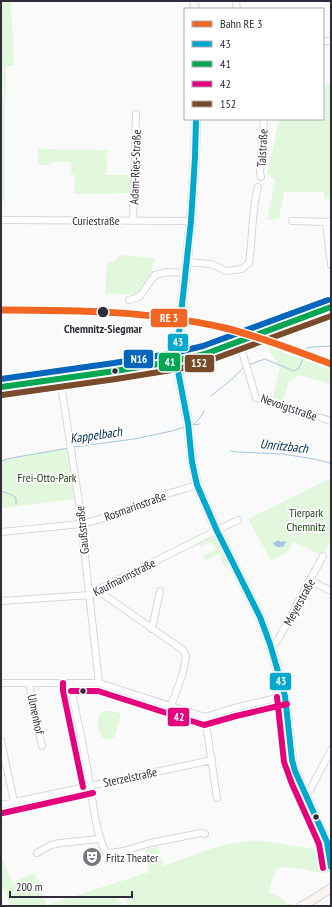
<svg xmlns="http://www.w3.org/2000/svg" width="332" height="907" font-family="'PT Sans Narrow',sans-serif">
	<rect width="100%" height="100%" fill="#fafafa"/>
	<path fill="#e2f8dd" d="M1 1H11L14 66H6V82L5 100V201H1Z
		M331 82V198L325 199 324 192H284L279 219 267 220 275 180 267 174 279 119H323V87Z
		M38 149 107 150 106 175H130V193L74 194 75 175H71V162H51V165H38Z
		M119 255 155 258 151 274 138 295 105 293 107 262H115Z
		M267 346 331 370V384L299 375 289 381 282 403 272 400 280 368Z
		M69 447 74 499 1 508V461L6 459Z
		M331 478V541L322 556 293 541 287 553 271 560 248 519Z
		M214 537 228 565V566L225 567 220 559 222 558 219 554 205 561 203 556 216 550 212 542 200 547 199 544Z
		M110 711 118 712 120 714V718L114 737C100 748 93 720 101 713 103 711 107 711 110 711Z
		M256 840 326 851 328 873C310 874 295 863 276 869L268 892 282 898 286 904H293L294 906H128L126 897 117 899 121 902 123 906H10L4 889H1V855L12 882 35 873 47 905 149 872 145 850 158 846 163 866 216 847 228 844Z"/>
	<path fill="#a7c4e3" d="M279 540 280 542 286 541 284 546C279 548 276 548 273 543Z"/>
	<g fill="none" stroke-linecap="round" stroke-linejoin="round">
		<path stroke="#a7c4e3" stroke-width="1" d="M248 365 265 359 294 371 299 368 307 348 313 347 331 346
			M211 396 231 380 243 368
			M194 424 200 418 204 411
			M191 425 200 424
			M74 447 134 439 172 431 185 427
			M231 451 238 452 283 454 314 459 330 463 331 468
			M1 462 6 459 69 448
			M1 491 12 495 16 498V504"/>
		<g stroke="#d8d6dc" stroke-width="8">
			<path id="minor" d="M236 1 237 9
				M323 41H331
				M261 177 260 172 264 119
				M1 220 191 221
				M133 221 136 114
				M292 221 326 222 331 221
				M326 222 331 265
				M187 262 211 264 226 271 242 269 249 263C253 238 251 213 258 187
				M129 300 136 298 140 296 155 275 167 272 185 273
				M239 341 256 398 331 421
				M60 378 79 502 99 683
				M1 532 81 524 101 519 142 505 164 495 197 485
				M311 581 331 591
				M97 590 183 650 186 656 183 673 171 706
				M1 601 90 595 97 590 238 520
				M152 629 160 591
				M270 644 275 643 278 640 323 556
				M1 683H99L205 717 234 708 285 696
				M29 683 42 746
				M71 683V689C78 721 85 753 90 785 94 807 95 829 105 851L109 853 124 851 150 843 201 833 205 834
				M205 717 217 798
				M1 741 14 802
				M305 794 310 790 331 750
				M1 805 212 760
				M37 853 51 845 60 843 99 839"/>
		</g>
		<g stroke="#d8d7da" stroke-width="10">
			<path id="major" d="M194 1 195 9
				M196 119 195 157 191 221 176 361 188 423 192 462 197 485 217 531 260 617 270 644 285 696 292 760 295 771 327 842 331 867
				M1 387 115 371 176 361 205 354 331 307
				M301 906 311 901 331 888"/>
		</g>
		<use href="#minor" stroke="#fefefe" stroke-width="6"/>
		<use href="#major" stroke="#f8f5f3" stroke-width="8"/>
		<g stroke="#fff" stroke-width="9">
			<path id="bus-1" d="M196 119 195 157 191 221 176 361 188 423 192 462 197 485 217 531 260 617 270 644 285 696 292 760 295 771 327 842 331 867"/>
		</g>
		<g stroke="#fff" stroke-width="9">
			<path id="bus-2" d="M1 387 115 371 176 361 205 354 331 307"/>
		</g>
		<g stroke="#fff" stroke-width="9">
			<path id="bus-3" d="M63 683V691L83 787
				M71 691H98L204 725 236 716 287 704
				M277 697 284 762 292 784 319 844 323 868
				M3 813 93 793"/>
		</g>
		<g stroke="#fff" stroke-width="9">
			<path id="bus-4" d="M2 395 116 379 178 369 208 361 331 316"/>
		</g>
		<g stroke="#fff" stroke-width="9">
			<path id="bus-5" d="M1 379 114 363 174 353 203 346 328 300"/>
		</g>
		<use href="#bus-1" stroke="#00a9ce" stroke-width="6"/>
		<use href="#bus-2" stroke="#00a651" stroke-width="6"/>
		<use href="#bus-3" stroke="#e5007d" stroke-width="6"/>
		<use href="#bus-4" stroke="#7a4b2a" stroke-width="6"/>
		<use href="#bus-5" stroke="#0065bd" stroke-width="6"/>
		<g stroke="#fff" stroke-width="10">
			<path id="rail-1" d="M1 310C76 310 152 311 225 328 261 337 296 351 331 364"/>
		</g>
		<use href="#rail-1" stroke="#f26522" stroke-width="7"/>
	</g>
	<defs>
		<g id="theatre-disc" transform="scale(1)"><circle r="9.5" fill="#77747d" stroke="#fff"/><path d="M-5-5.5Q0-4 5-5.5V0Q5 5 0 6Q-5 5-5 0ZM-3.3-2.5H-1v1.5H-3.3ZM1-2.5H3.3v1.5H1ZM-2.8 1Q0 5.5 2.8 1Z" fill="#fff"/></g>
	</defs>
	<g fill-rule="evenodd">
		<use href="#theatre-disc" x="92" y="857"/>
	</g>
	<g fill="#302c39" stroke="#fff" stroke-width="1.5">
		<circle cx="103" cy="312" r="6"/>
		<circle cx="115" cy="371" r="3.5"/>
		<circle cx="83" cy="691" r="3.5"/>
		<circle cx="316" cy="817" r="3.5"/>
	</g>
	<g text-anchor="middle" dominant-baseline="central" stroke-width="4" stroke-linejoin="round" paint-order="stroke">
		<g font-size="12" fill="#302c39" stroke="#fff">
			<text transform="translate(262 148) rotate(-87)">Talstraße</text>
			<text transform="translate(135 167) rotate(-88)">Adam-Ries-Straße</text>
			<text x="96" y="220">Curiestraße</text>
			<text transform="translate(289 407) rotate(19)">Nevoigtstraße</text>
			<text transform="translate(135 506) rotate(-20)">Rosmarinstraße</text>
			<text transform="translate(82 530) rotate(-96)">Gaußstraße</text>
			<text transform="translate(124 577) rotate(-27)">Kaufmannstraße</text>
			<text transform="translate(299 602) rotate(-61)">Meyerstraße</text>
			<text transform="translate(36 714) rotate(78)">Ulmenhof</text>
			<text transform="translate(130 777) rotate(-12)">Sterzelstraße</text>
		</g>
		<g font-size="12" font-weight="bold" fill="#302c39" stroke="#fff">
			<text x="103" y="328">Chemnitz-Siegmar</text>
		</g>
		<g font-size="12" fill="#144906" stroke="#fff">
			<text x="47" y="477">Frei-Otto-Park</text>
			<text x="306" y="512">Tierpark<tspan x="306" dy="14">Chemnitz</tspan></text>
		</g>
		<g font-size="12" fill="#302c39" stroke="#fff" text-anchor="start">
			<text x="106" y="857">Fritz Theater</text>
		</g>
		<g font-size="13" font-style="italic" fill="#002c55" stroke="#fff">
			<text transform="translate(96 435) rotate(-8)">Kappelbach</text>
			<text transform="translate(284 446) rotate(6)">Unritzbach</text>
		</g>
	</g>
	<g stroke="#fff" stroke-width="1.5">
		<rect x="150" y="308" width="38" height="20" rx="4" fill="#f26522"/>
		<rect x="167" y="333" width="22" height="19" rx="4" fill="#00a9ce"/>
		<rect x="123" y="349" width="31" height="20" rx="4" fill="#0065bd"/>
		<rect x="158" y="352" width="23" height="20" rx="4" fill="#00a651"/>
		<rect x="184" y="354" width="31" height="19" rx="4" fill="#7a4b2a"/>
		<rect x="269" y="672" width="23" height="19" rx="4" fill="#00a9ce"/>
		<rect x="167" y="707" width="23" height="20" rx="4" fill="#e5007d"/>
	</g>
	<g font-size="11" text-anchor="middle" font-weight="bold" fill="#fff">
		<text x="169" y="322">RE 3</text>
		<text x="178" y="346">43</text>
		<text x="139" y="363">N16</text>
		<text x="170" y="366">41</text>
		<text x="199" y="367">152</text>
		<text x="281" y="685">43</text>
		<text x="179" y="721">42</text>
	</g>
	<rect width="332" height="907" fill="none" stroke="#302c39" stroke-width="4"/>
	<rect x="184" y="8" width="140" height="112" fill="#ffffff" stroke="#acabb0"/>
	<rect x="192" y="21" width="20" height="6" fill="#f26522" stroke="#acabb0"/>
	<text x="220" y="28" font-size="12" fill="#302c39">Bahn RE 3</text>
	<rect x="192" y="41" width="20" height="6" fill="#00a9ce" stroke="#acabb0"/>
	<text x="220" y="48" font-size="12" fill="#302c39">43</text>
	<rect x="192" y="61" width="20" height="6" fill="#00a651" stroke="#acabb0"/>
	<text x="220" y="68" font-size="12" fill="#302c39">41</text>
	<rect x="192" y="81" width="20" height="6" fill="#e5007d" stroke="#acabb0"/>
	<text x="220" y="88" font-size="12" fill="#302c39">42</text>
	<rect x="192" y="101" width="20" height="6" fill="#7a4b2a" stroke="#acabb0"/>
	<text x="220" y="108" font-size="12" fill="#302c39">152</text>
	<path d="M10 891v6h122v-6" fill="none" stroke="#302c39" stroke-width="2"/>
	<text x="16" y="891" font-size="12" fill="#302c39" stroke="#ffffff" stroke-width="3" paint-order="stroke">200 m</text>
</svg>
